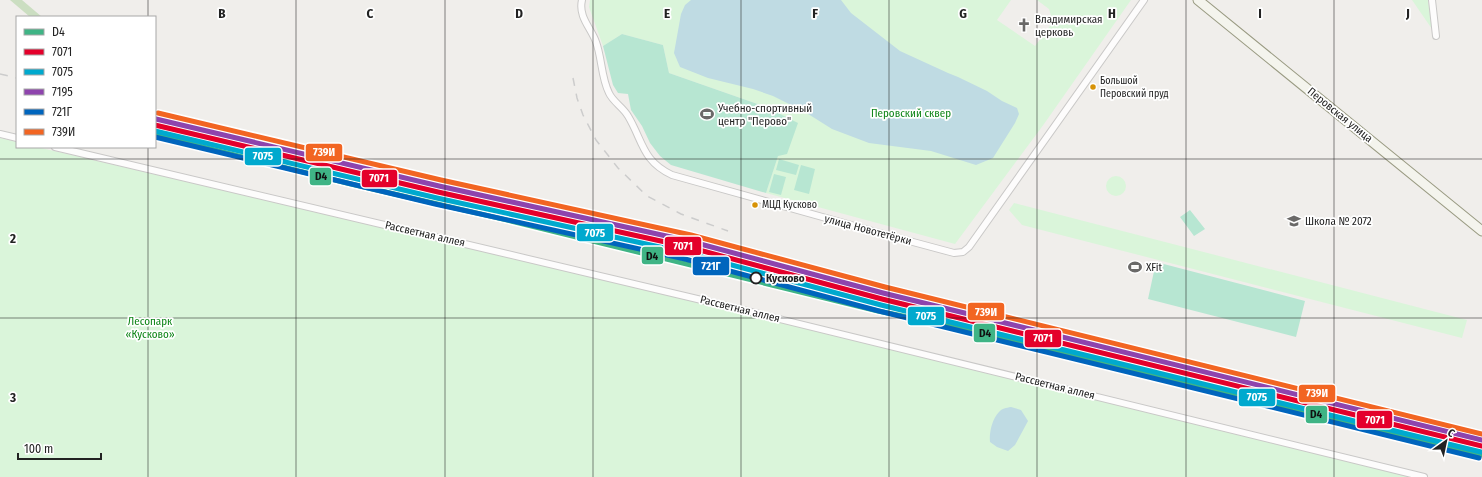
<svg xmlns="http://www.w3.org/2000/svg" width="1482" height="477" font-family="'Fira Sans Condensed',sans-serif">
	<rect width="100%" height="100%" fill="#f0eeeb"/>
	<path fill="#cbdec1" d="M10 0H22L42 17H30Z"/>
	<path fill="#daf5da" d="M590 0H1011L997 20 1035 46 1053 22 1049 9 1037 0H1131L1044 124 955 244 766 193 778 155 766 107 669 73 663 45 622 34 603 46 589 7Z
		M1412 0H1428L1432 29Z
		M0 138 17 142V147H37L676 296 1413 477H0Z
		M1106 186a10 10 0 1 1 20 0a10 10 0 1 1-20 0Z
		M1014 203 1467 320 1462 338 1022 225 1009 210Z"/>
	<path fill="#b7e6d2" d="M622 34 663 45 669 73 766 107 798 123 787 154 778 156 766 193 671 165 660 156 650 143 642 126 631 110 628 94 618 93 613 85 603 46Z
		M779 159 799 165 796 175 776 170Z
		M801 165 815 169 809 194 794 190Z
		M774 174 786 177 781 195 769 192Z
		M1190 210 1205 229 1194 236 1180 217Z
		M1156 262 1305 301 1296 337 1148 299Z"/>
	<path fill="#bfdbe3" d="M691 0H841L851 13 900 51 948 73 958 77 987 91 1002 101 1017 108 1019 114 1015 123 993 158 976 165 931 151 869 143 832 129 805 112 773 96 753 89 708 78 680 67 674 53 681 14 685 5Z
		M1011 407 1021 410 1028 421 1015 445 1008 451 997 447 990 442C989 433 992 419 999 412 1002 408 1006 408 1011 407Z"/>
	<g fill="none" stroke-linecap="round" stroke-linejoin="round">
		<g stroke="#c9c8c7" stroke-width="8">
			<path id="street" d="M582 0C578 17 591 28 596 42 602 58 601 77 609 93 613 102 623 107 628 116 643 141 642 161 672 175L887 235 954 253 963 252 969 247 1144 0
				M1432 0 1436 36
				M0 134 17 138
				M55 147 710 302 1424 477"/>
		</g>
		<g stroke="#999a82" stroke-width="11">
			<path id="secondary" d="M1198 0 1482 231"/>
		</g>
		<use href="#street" stroke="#fdfcfc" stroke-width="6"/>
		<use href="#secondary" stroke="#f4f4ed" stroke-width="9"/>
		<path stroke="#ccc" stroke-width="1.5" stroke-dasharray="8 8" stroke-linecap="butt" d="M0 74 17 78
			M573 78 577 98 583 115 596 140 618 168 647 196 681 214 728 231
			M373 184 424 201"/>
		<g stroke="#fff" stroke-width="8">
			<path id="rail-1" d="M155 135 351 184 511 221 878 311 981 332 1482 455"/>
		</g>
		<g stroke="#fff" stroke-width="8">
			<path id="rail-2" d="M155 125 438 192 688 247 882 299 1482 446"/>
		</g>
		<g stroke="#fff" stroke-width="8">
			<path id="rail-3" d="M155 131 437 198 687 253 881 305 1481 452"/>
		</g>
		<g stroke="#fff" stroke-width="8">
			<path id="rail-4" d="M156 119 439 186 689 241 883 293 1482 440"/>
		</g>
		<g stroke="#fff" stroke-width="8">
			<path id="rail-5" d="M155 137 435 204 685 259 879 311 1479 458"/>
		</g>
		<g stroke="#fff" stroke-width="8">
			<path id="rail-6" d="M158 113 441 180 691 235 885 287 1482 434"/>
		</g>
		<use href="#rail-1" stroke="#3fb485" stroke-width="5"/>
		<use href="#rail-2" stroke="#e4002b" stroke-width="5"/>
		<use href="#rail-3" stroke="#00a9ce" stroke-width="5"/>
		<use href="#rail-4" stroke="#8e44ad" stroke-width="5"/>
		<use href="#rail-5" stroke="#0065bd" stroke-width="5"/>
		<use href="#rail-6" stroke="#f26522" stroke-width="5"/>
	</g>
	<path fill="none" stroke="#222" stroke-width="1" stroke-opacity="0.55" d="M148 0V17M296 0V477M445 0V477M593 0V477M741 0V477M889 0V477M1037 0V477M1186 0V477M1334 0V477M148 147V477M0 159H1482M0 318H1482"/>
	<defs>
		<g id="church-bare" transform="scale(1.08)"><path d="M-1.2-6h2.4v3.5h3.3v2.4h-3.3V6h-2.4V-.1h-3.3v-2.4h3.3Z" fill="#6a6968" stroke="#fff" stroke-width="2.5" paint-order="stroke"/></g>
		<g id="stadium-bare" transform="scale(1.08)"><path d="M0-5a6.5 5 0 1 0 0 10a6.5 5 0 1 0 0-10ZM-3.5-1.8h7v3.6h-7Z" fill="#6a6968" stroke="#fff" stroke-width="2.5" paint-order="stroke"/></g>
		<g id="school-bare" transform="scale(1.08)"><path d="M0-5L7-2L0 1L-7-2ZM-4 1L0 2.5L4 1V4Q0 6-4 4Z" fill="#6a6968" stroke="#fff" stroke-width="2.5" paint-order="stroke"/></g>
	</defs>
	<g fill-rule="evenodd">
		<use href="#church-bare" x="1024" y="25"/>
		<use href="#stadium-bare" x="707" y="114"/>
		<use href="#school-bare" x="1294" y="221"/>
		<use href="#stadium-bare" x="1135" y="267"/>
	</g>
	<g fill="#d79205" stroke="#fff" stroke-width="1.5">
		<circle cx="1093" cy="87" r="3.5"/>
		<circle cx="755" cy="205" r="3.5"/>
	</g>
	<circle fill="#fff" stroke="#222" stroke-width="2" cx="756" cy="278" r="5.5"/>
	<g text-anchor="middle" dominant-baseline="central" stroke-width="3.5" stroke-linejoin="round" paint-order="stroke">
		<g font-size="10" fill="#222" stroke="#fff" text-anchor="start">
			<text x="1100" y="81">Большой<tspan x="1100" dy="13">Перовский пруд</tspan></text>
			<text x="762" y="205">МЦД Кусково</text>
		</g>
		<g font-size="11" fill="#222" stroke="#fff" text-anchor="start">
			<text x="1035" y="19">Владимирская<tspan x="1035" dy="13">церковь</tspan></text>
			<text x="718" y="108">Учебно-спортивный<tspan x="718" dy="13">центр "Перово"</tspan></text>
			<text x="1305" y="221">Школа № 2072</text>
			<text x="1146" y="267">XFit</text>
		</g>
		<g font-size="11" fill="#0c8416" stroke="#fff">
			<text x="911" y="113">Перовский сквер</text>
			<text x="150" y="321">Лесопарк<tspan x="150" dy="13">«Кусково»</tspan></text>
		</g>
		<g font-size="11" fill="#222" stroke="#fff">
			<text transform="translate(1340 115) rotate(39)">Перовская улица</text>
			<text transform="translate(868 230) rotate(15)">улица Новотетёрки</text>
			<text transform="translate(425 234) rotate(13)">Рассветная аллея</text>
			<text transform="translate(740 309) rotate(14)">Рассветная аллея</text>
			<text transform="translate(1055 386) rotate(14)">Рассветная аллея</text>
		</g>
		<g font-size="11" font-weight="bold" fill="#222" stroke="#fff" text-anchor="start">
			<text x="766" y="278">Кусково</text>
		</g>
	</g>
	<g font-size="13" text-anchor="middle" font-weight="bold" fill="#222" stroke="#fff" stroke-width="3.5" stroke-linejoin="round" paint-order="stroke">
		<text x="222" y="18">B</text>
		<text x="370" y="18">C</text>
		<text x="519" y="18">D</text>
		<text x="667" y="18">E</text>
		<text x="815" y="18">F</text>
		<text x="963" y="18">G</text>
		<text x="1112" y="18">H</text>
		<text x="1260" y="18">I</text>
		<text x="1408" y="18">J</text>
		<text x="13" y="243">2</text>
		<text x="13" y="402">3</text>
	</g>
	<g stroke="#fff" stroke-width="1.5">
		<rect x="305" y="143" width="38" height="19" rx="4" fill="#f26522"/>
		<rect x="244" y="147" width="38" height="19" rx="4" fill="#00a9ce"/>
		<rect x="309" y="167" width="23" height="19" rx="4" fill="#3fb485"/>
		<rect x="361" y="169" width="37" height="19" rx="4" fill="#e4002b"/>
		<rect x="576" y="223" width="38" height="19" rx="4" fill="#00a9ce"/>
		<rect x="664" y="236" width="38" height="20" rx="4" fill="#e4002b"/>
		<rect x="641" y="246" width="23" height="19" rx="4" fill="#3fb485"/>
		<rect x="692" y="256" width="38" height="20" rx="4" fill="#0065bd"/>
		<rect x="967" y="302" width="38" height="19" rx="4" fill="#f26522"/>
		<rect x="907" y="306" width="38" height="20" rx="4" fill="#00a9ce"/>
		<rect x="973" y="323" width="23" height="20" rx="4" fill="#3fb485"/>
		<rect x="1024" y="329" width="38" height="19" rx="4" fill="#e4002b"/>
		<rect x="1298" y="384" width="38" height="19" rx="4" fill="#f26522"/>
		<rect x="1238" y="388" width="38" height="19" rx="4" fill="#00a9ce"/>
		<rect x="1305" y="405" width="23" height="19" rx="4" fill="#3fb485"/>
		<rect x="1356" y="410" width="37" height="19" rx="4" fill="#e4002b"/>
	</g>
	<g font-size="11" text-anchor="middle" font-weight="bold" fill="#fff">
		<text x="324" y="156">739И</text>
		<text x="263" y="160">7075</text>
		<text x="379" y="182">7071</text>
		<text x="595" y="237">7075</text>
		<text x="683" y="250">7071</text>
		<text x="711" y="270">721Г</text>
		<text x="986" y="316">739И</text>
		<text x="926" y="320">7075</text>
		<text x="1043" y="342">7071</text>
		<text x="1317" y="397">739И</text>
		<text x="1257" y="401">7075</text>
		<text x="1375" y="424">7071</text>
	</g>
	<g font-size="11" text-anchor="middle" font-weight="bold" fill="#111">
		<text x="321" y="180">D4</text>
		<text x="652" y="260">D4</text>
		<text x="985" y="337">D4</text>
		<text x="1316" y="418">D4</text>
	</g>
	<rect x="16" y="16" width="140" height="132" fill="#ffffff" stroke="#a7a7a7"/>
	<rect x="24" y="29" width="20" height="6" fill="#3fb485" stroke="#a7a7a7"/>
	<text x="52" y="36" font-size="12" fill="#222222">D4</text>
	<rect x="24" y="49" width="20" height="6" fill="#e4002b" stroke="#a7a7a7"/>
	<text x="52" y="56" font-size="12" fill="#222222">7071</text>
	<rect x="24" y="69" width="20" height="6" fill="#00a9ce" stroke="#a7a7a7"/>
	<text x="52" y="76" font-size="12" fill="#222222">7075</text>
	<rect x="24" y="89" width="20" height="6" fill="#8e44ad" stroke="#a7a7a7"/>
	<text x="52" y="96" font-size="12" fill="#222222">7195</text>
	<rect x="24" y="109" width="20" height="6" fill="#0065bd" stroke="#a7a7a7"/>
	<text x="52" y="116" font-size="12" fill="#222222">721Г</text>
	<rect x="24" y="129" width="20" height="6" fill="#f26522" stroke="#a7a7a7"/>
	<text x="52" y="136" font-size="12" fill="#222222">739И</text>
	<g transform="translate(1446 441) rotate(33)" stroke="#ffffff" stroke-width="3" paint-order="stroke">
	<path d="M0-3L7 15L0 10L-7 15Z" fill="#222222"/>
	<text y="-6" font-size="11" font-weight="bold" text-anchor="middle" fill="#222222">С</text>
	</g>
	<path d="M18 453v6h83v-6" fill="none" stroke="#222222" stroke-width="2"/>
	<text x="24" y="453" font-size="12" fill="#222222" stroke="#ffffff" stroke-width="3" paint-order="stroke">100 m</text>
</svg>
